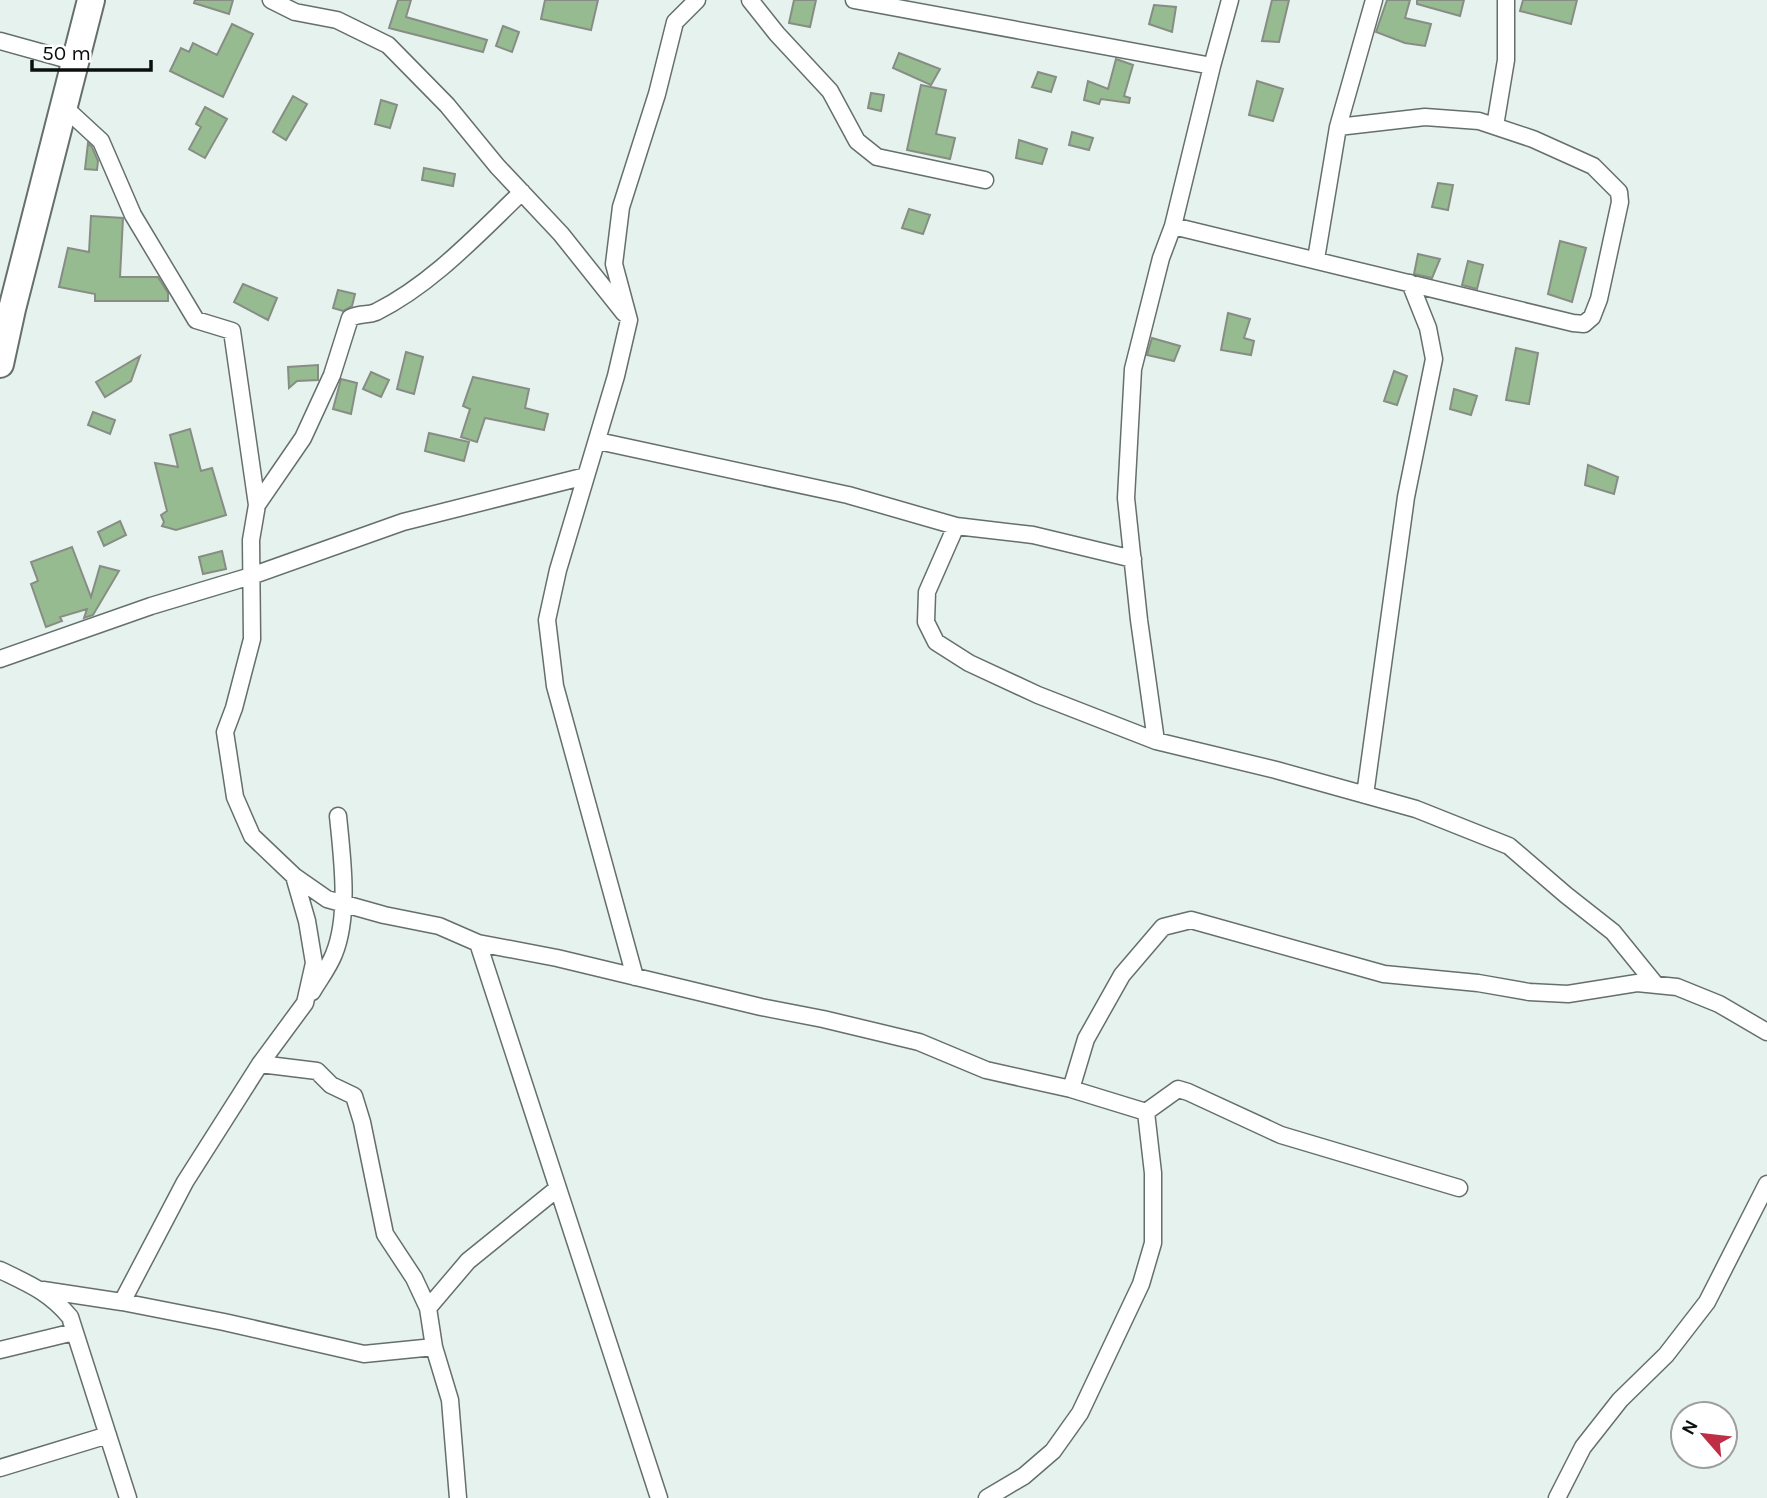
<svg xmlns="http://www.w3.org/2000/svg" width="1767" height="1498" font-family="Karla,sans-serif">
	<rect width="100%" height="100%" fill="#e6f2ed"/>
	<path fill="#97bb90" stroke="#878d85" stroke-width="2" d="M195 0H233L229 14 194 3Z
		M398 0H411L406 17 487 40 483 52 389 28Z
		M545 0H598L591 30 541 19Z
		M794 0H816L810 27 789 23Z
		M1272 0H1289L1279 42 1262 41Z
		M1387 0H1410L1405 18 1431 24 1425 46 1405 43 1376 32Z
		M1417 0H1464L1460 16 1417 4Z
		M1523 0H1577L1571 24 1520 11Z
		M1154 5 1176 7 1172 32 1149 24Z
		M232 24 253 34 223 97 170 71 181 48 189 52 193 43 217 55Z
		M503 26 519 32 512 52 496 46Z
		M899 53 940 69 931 85 893 68Z
		M1116 59 1133 65 1124 96 1130 98 1129 103 1101 99 1099 104 1084 100 1088 81 1108 89Z
		M1038 72 1056 77 1051 92 1032 87Z
		M1257 81 1283 89 1273 121 1249 115Z
		M921 85 946 90 936 134 955 138 950 159 907 150Z
		M871 93 884 95 881 111 868 108Z
		M293 96 307 104 286 140 273 132Z
		M381 100 397 105 390 128 375 124Z
		M205 107 227 119 205 158 189 149 201 127 196 124Z
		M1072 132 1093 138 1089 150 1069 145Z
		M1019 140 1047 149 1042 164 1016 158Z
		M88 143 92 147 98 161 97 170 85 169Z
		M424 168 455 174 453 186 422 180Z
		M1438 183 1453 185 1448 210 1432 207Z
		M909 209 930 215 923 234 902 228Z
		M91 216 123 218 120 277H158L168 293V301H95V294L59 287 68 248 89 252Z
		M1560 241 1586 248 1572 302 1548 294Z
		M1418 254 1440 259 1432 278 1414 274Z
		M1468 261 1483 265 1477 289 1462 285Z
		M243 284 277 298 268 320 234 302Z
		M338 290 355 294 352 306 343 311 333 308Z
		M1228 313 1250 319 1244 338 1254 341 1251 355 1221 350Z
		M1152 338 1180 346 1174 361 1147 355Z
		M1516 348 1538 353 1529 404 1506 400Z
		M406 352 423 357 414 394 397 389Z
		M140 356 131 381 105 397 96 382Z
		M318 365V380L297 381 289 388 288 367Z
		M1394 371 1407 376 1397 405 1384 401Z
		M371 372 389 380 381 397 363 389Z
		M473 377 529 389 525 408 548 414 544 430 485 418 477 442 461 437 470 409 463 406Z
		M341 379 357 383 351 414 333 409Z
		M1454 389 1477 396 1471 415 1450 409Z
		M93 412 115 420 110 434 88 425Z
		M190 429 201 471 212 468 226 515 176 530 162 526 164 522 161 515 167 511 155 463 178 467 170 435Z
		M429 433 469 442 464 461 425 451Z
		M1588 465 1618 477 1614 494 1585 485Z
		M120 521 126 535 104 546 98 532Z
		M72 547 91 597 100 566 119 571 93 615 84 618 87 609 60 617 62 621 46 627 31 584 38 581 31 562Z
		M222 551 226 569 203 574 199 557Z"/>
	<g fill="none" stroke-linecap="round" stroke-linejoin="round">
		<g stroke="#656f6c" stroke-width="19">
			<path id="street" d="M271 0 295 12 337 20 388 45 447 105 497 166 561 234 624 313
				M750 0 777 34 830 91 857 141 877 157 985 180
				M854 0 1212 66
				M0 41 76 62
				M1495 126 1506 60V0
				M1173 226 1573 323 1584 324 1592 317 1599 299 1620 202 1619 192 1593 166 1533 139 1479 121 1425 117 1338 127
				M1316 259 1338 127 1374 0
				M598 441 848 495 956 526 1033 535 1133 559
				M257 505 303 438 332 375 350 318C362 312 367 316 376 312 432 284 477 235 522 192
				M956 526 927 592 926 622 936 642 969 663 1038 695 1156 741 1276 770 1416 809 1509 846 1566 895 1613 932 1656 985
				M0 659 151 606 251 576 403 522 586 476
				M1156 741 1139 620 1126 498 1133 369 1161 258 1173 226 1212 66 1230 0
				M1365 795 1406 497 1434 359 1428 328 1410 283
				M294 876 327 899 384 915 439 926 478 943 557 958 761 1007 823 1019 919 1042 986 1070 1071 1089 1146 1112 1178 1089 1188 1092 1281 1135 1459 1188
				M478 943 659 1498
				M635 977 555 686 547 620 558 570 616 376 629 320 614 264 621 207 657 94 675 22 697 0
				M312 992C319 980 329 967 334 954 350 915 342 856 338 816
				M260 1064 317 1071 331 1085 354 1096 362 1122 385 1234 414 1278 428 1308
				M1071 1089 1086 1039 1122 975 1163 927 1191 920 1384 974 1478 983 1529 992 1568 994 1637 983 1677 987 1719 1004 1767 1032
				M0 1270C29 1284 49 1292 70 1317L128 1498
				M43 1290 122 1302 185 1182 260 1064 305 1003 314 963 307 921 294 876 252 836 235 797 225 732 234 708 252 639 251 540 257 505 232 331 196 320 133 215 101 141 63 106
				M122 1302 224 1322 364 1354 434 1347
				M0 1350 74 1332
				M0 1468 108 1435
				M458 1498 450 1400 434 1347 428 1308 468 1261 558 1188
				M987 1498 1024 1476 1053 1451 1080 1413 1141 1284 1153 1243V1173L1146 1112
				M1557 1498 1583 1447 1620 1400 1666 1355 1707 1302 1767 1184"/>
		</g>
		<g stroke="#656f6c" stroke-width="30">
			<path id="primary" d="M0 364 12 309 91 0"/>
		</g>
		<use href="#street" stroke="#fff" stroke-width="16"/>
		<use href="#primary" stroke="#fff" stroke-width="26"/>
	</g>
	<g transform="translate(1704 1435) rotate(298)"><circle r="33" fill="#ffffff" stroke="#9d9f9f" stroke-width="2"/>
	<path d="M0-5L12 26L0 18L-12 26Z" fill="#bf2e45"/>
	<text y="-10" font-size="19" font-weight="bold" text-anchor="middle" fill="#0b0f0e">N</text>
	</g>
	<path d="M32 60v10h119v-10" fill="none" stroke="#0b0f0e" stroke-width="3.5"/>
	<text x="42" y="60" font-size="21" fill="#0b0f0e" stroke="#ffffff" stroke-width="5" paint-order="stroke">50 m</text>
</svg>
